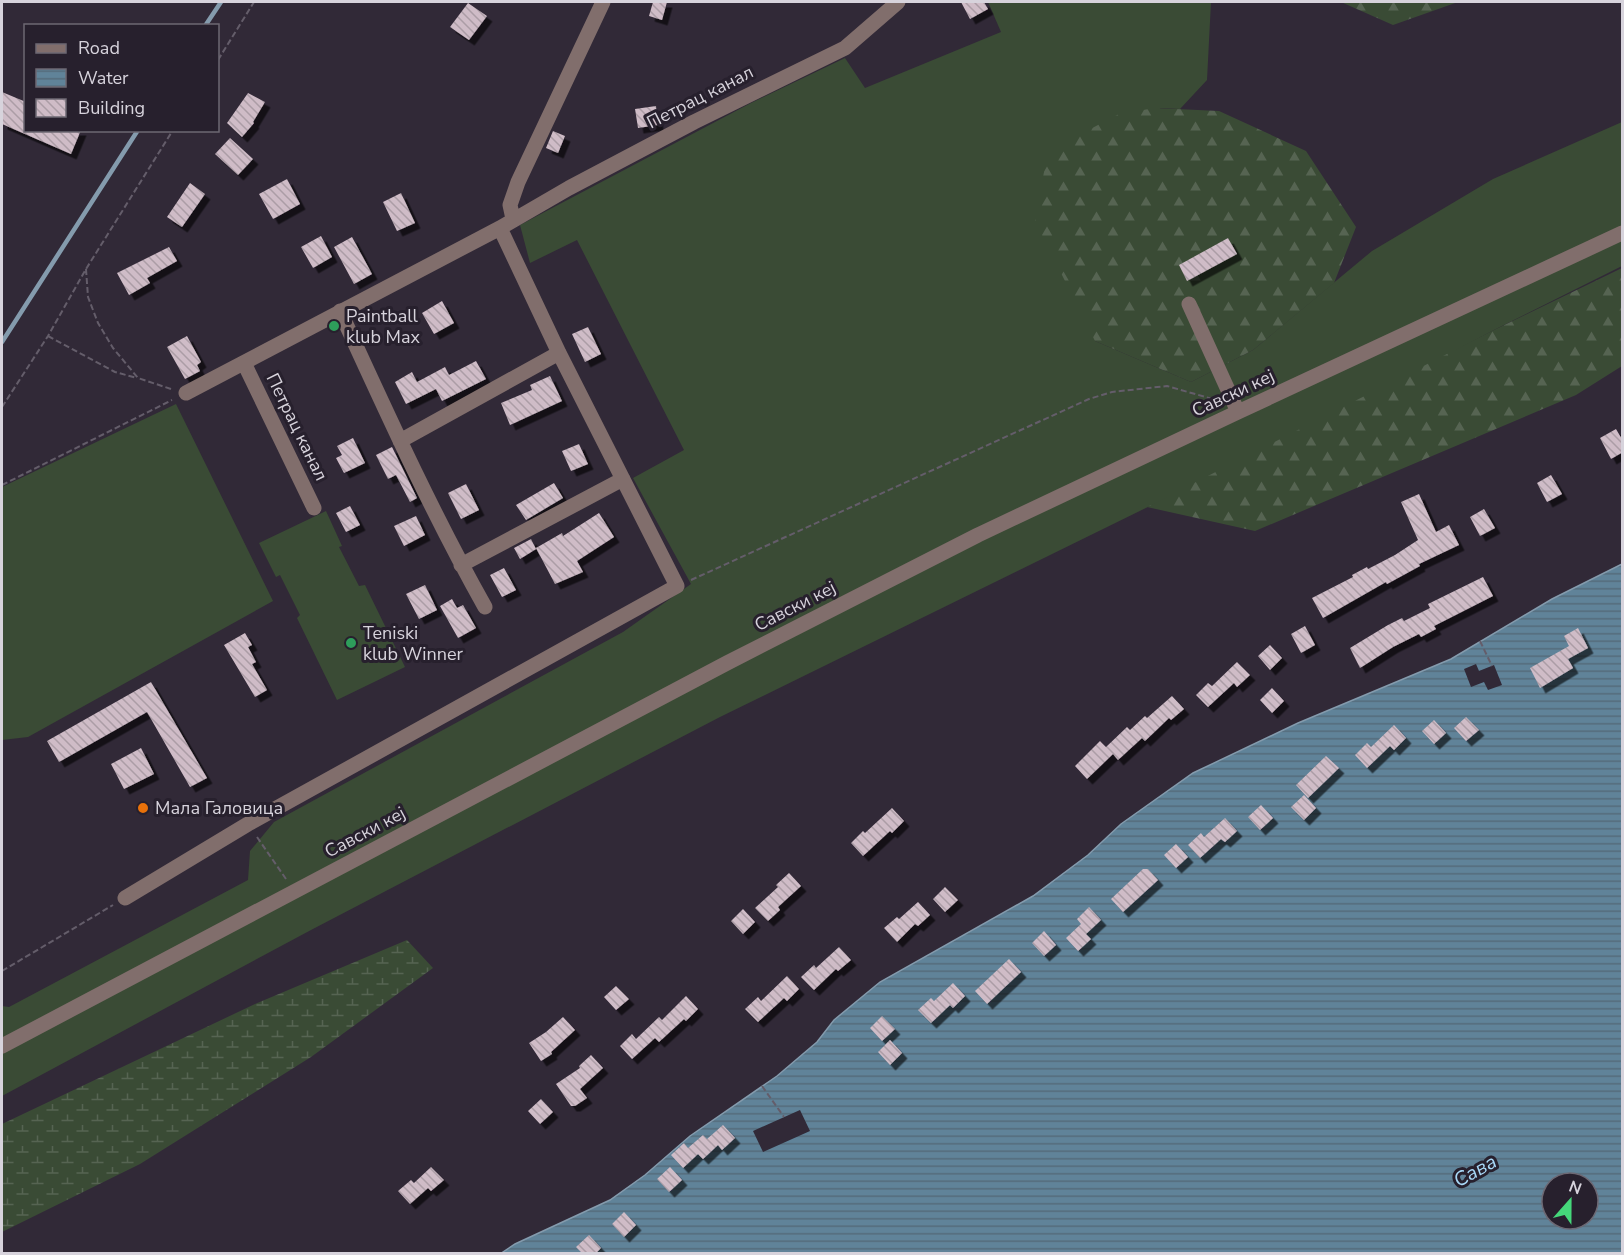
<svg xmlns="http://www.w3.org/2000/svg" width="1624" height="1255" font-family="'Nunito Sans',sans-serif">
	<defs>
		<pattern id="forest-firs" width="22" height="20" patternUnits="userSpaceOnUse" patternTransform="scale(1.5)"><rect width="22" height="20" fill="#3a4b35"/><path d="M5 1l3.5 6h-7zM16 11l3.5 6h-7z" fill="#566452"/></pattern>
		<pattern id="wetland-marsh" width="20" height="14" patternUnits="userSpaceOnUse" patternTransform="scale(1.5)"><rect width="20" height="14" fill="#3a4b35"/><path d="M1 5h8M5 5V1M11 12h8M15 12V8" fill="none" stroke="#566452"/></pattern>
		<pattern id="water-rules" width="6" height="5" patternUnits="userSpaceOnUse" patternTransform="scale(1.5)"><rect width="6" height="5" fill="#608399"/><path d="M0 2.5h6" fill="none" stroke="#556b7b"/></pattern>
		<pattern id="building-back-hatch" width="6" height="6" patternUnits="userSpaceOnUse" patternTransform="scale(1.5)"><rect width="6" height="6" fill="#cfbcc7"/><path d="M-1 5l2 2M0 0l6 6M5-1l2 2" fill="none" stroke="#ab9da6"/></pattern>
		<filter id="shadow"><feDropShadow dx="5.5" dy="5.5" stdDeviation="0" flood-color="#0009"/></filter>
	</defs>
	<rect width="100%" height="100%" fill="#312937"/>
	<path fill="#3a4b35" d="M988 2H1211L1207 80 1180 109 1160 108 1095 341 1191 382 1253 350 1372 251 1493 179 1622 122V266L1494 330 1317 424 720 717 311 930 2 1096V1006L9 1007 248 880 250 851 274 822 623 632 691 584 633 478 684 450 577 240 530 263 520 225 751 103 845 58 865 88 1001 32Z
		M176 404 273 601 28 737 2 740V487Z
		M326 511 342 546 339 547 359 586 365 585 405 667 337 700 297 618 300 615 280 575 276 577 259 543Z"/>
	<path fill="url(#forest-firs)" d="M1341 2H1458L1393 25Z
		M1155 108 1219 111 1306 151 1356 227 1334 283 1253 350 1191 382 1095 341 1035 221 1046 161 1077 136 1119 114Z
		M1622 268V366L1576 395 1255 531 1147 507 1494 330Z"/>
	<path fill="url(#wetland-marsh)" d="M407 940 433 968 311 1057 140 1164 2 1232V1124L255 1004Z"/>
	<path fill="url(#water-rules)" stroke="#849bad" stroke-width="1.5" fill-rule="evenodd" d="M1622 564V1253L500 1254 515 1244 610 1200 645 1175 690 1136 777 1076 817 1042 834 1020 880 982 1033 896 1088 855 1121 824 1193 773 1298 723 1451 659 1552 599ZM1552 1183H1588V1219H1552Z"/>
	<path fill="#312937" d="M1476 664 1479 671 1494 665 1502 685 1488 690 1484 682 1471 687 1464 669Z
		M800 1110 810 1131 763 1152 753 1131Z"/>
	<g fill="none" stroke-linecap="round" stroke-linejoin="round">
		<path stroke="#849bad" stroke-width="4.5" d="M205 26 221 2
			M2 342 138 130"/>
	</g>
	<path fill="url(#building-back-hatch)" filter="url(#shadow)" d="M653 2H667L662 20 649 16Z
		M961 2H984L988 9 970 19Z
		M468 3 487 16 469 40 450 27Z
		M2 92 26 102V130H81L71 154 2 124Z
		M248 93 265 102 253 122 254 123 242 137 227 123Z
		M656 106 658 125 638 128 635 109Z
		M553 131 565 136 558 153 546 148Z
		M230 138 253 159 238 175 215 154Z
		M287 179 300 204 273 219 259 194Z
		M190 183 205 194 182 227 167 217Z
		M401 193 415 223 397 231 383 202Z
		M321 236 332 257 313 268 301 247Z
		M352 237 372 274 354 284 334 247Z
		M1228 238 1237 254 1187 281 1179 265Z
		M169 247 177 261 147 278 150 283 129 295 117 273Z
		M442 301 454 323 434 334 422 313Z
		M588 327 601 354 585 362 572 334Z
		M187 336 201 362 197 365 200 371 185 379 167 347Z
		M476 361 486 379 442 401 436 389 406 404 395 382 412 372 417 382 445 367 449 375Z
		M550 376 562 401 510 425 501 403 532 390 530 385Z
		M1616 429 1623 441V452L1611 459 1600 438Z
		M353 438 365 463 344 473 336 458 342 455 337 446Z
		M579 444 588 464 571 471 562 451Z
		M392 447 417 498 410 502 396 475 388 479 376 455Z
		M1551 475 1562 494 1547 502 1537 483Z
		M554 483 563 498 526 520 516 505Z
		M466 484 479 510 461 519 448 493Z
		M1419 494 1436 532 1449 525 1459 545 1419 564 1420 566 1387 584 1386 582 1323 618 1312 598 1353 577 1352 575 1367 567 1368 569 1395 555 1418 540 1401 502Z
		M350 506 360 525 346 532 336 513Z
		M1484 509 1495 528 1480 536 1470 517Z
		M599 513 614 537 577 561 583 572 555 584 536 548 562 533 563 536Z
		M416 516 425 535 404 546 394 526Z
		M531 539 536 549 520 559 514 548Z
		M504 568 516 590 502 597 490 575Z
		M1483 577 1493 596 1434 626 1436 629 1421 637 1419 634 1393 647 1360 668 1350 648 1388 625 1402 618 1404 621 1430 608 1428 604Z
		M425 585 437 610 419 619 406 594Z
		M452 599 457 608 463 605 476 628 458 638 440 606Z
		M1305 626 1315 645 1301 653 1291 634Z
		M1578 628 1588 648 1568 659 1573 668 1540 688 1530 668 1569 646 1564 636Z
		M245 633 252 645 248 647 256 662 252 664 267 690 255 697 224 645Z
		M1270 645 1282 658 1270 670 1258 656Z
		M1237 662 1250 675 1237 687 1234 683 1208 707 1196 695 1208 683 1212 686Z
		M151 682 207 778 190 787 147 712 59 762 47 741Z
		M1272 688 1284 701 1272 713 1260 700Z
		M1172 696 1184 709 1171 720 1169 718 1145 741 1142 738 1118 760 1113 754 1087 779 1075 766 1100 741 1106 747 1127 727 1130 730 1145 716 1147 718Z
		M1466 717 1479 730 1466 741 1454 728Z
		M1434 720 1446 733 1434 744 1422 731Z
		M1394 725 1406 738 1394 750 1390 746 1367 768 1355 755 1367 743 1371 747Z
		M141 748 154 774 124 789 111 764Z
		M1326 756 1339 768 1308 798 1296 785Z
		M1304 795 1316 808 1304 820 1291 807Z
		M1261 805 1273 818 1260 830 1248 817Z
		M892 808 904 821 892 833 890 831 863 856 851 843 863 831 865 833Z
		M1225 818 1237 831 1225 842 1221 839 1200 858 1188 845 1201 833 1204 837Z
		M1176 844 1188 857 1176 868 1164 855Z
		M1143 869H1148L1158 880 1123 912 1111 899Z
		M789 873 801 886 778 907 780 910 768 921 755 908 778 887 776 885Z
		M945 887 958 900 945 912 933 899Z
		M918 902 930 915 918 926 915 924 897 942 884 928 897 917 899 919Z
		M1089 907 1101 920 1086 934 1091 939 1078 951 1066 938 1081 924 1077 919Z
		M743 909 755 922 743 934 731 921Z
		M1044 931 1056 945 1044 956 1032 943Z
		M839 947 851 960 838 971 836 969 814 990 801 977 814 965 816 968Z
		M1009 959 1021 972 987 1004 975 991Z
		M787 976 799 989 787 1001 784 998 758 1022 745 1009 758 997 761 1001Z
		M953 983 965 996 953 1008 950 1005 931 1023 918 1010 931 998 934 1001Z
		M616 986 629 999 616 1010 604 997Z
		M686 996 698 1009 686 1021 684 1019 659 1042 655 1038 632 1059 620 1046 632 1034 636 1039 659 1017 662 1020Z
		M882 1016 895 1029 882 1041 870 1028Z
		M563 1017 575 1030 551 1052 552 1054 541 1061 529 1043 546 1032Z
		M890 1040 902 1053 890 1065 878 1052Z
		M591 1055 603 1068 580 1089 587 1098 575 1106H571L556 1084 580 1068 579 1066Z
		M541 1099 553 1112 540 1124 528 1111Z
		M723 1125 735 1138 722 1150 718 1145 703 1159 698 1154 683 1168 671 1155 684 1143 688 1148 703 1135 707 1139Z
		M431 1167 444 1180 431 1191 428 1188 410 1204 398 1191 411 1180 414 1183Z
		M670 1167 682 1180 669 1192 657 1179Z
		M624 1212 636 1225 624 1237 612 1224Z
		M589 1235 601 1248 595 1254H583L576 1247Z"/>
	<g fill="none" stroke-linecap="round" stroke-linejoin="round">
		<path stroke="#645d6a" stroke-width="2" stroke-dasharray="6 3" stroke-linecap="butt" d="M218 60 254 2
			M86 269 88 297 98 323 113 348 138 378 171 389
			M48 336 115 372 137 378
			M2 407 48 336 86 269 173 130
			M2 485 172 400
			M691 580 1089 399 1112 392 1167 386 1216 400
			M1480 641 1492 666
			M257 837 286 879
			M2 971 113 905
			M762 1086 784 1117"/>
		<path stroke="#816e6c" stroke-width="15" d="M513 219 510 205 518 182 603 2
			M1189 304 1238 412
			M340 311C386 411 431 511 485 607
			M244 363 314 508
			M186 393 500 228 569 188 694 122 845 48 898 2
			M400 441 559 353
			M461 565 623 479
			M125 898 248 824 677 586 559 353 500 228
			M2 1046 727 663 978 535 1238 412 1622 233"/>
	</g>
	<g fill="#2e9e5b" stroke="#27202d" stroke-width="2">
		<circle cx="334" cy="326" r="6"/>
		<circle cx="351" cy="643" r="6"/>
	</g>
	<circle fill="#e8710a" stroke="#27202d" stroke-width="2" cx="143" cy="808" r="6"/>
	<g text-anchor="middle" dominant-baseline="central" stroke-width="6" stroke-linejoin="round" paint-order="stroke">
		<g font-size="18" fill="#d7d3dc" stroke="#27202d">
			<text transform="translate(700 97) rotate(-27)">Петрац канал</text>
			<text transform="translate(1233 393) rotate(-25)">Савски кеј</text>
			<text transform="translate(297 427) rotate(64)">Петрац канал</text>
			<text transform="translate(795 606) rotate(-27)">Савски кеј</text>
			<text transform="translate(365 832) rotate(-28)">Савски кеј</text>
		</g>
		<g font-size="18" fill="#d7d3dc" stroke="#27202d" text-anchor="start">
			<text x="346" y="316">Paintball<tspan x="346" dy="21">klub Max</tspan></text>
			<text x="363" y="633">Teniski<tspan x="363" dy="21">klub Winner</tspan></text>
			<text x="155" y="808">Мала Галовица</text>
		</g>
		<g font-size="20" font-style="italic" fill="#a9d9f8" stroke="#27202d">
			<text transform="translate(1475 1171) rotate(-29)">Сава</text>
		</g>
	</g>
	<rect width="1624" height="1255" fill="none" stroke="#d7d3dc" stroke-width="6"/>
	<rect x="24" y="24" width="195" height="108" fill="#27202d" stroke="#6d6873" stroke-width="1.5"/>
	<rect x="36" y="44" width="30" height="9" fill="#816e6c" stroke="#6d6873" stroke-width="1.5"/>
	<text x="78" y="54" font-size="18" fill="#d7d3dc">Road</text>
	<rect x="36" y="69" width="30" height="18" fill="url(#water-rules)" stroke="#6d6873" stroke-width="1.5"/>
	<text x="78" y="84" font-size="18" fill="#d7d3dc">Water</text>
	<rect x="36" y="99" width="30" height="18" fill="url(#building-back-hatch)" stroke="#6d6873" stroke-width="1.5"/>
	<text x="78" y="114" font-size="18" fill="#d7d3dc">Building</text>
	<g transform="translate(1570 1201) rotate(21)"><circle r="28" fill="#27202d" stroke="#6d6873" stroke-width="1.5"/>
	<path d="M0-4.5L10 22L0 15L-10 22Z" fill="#45d77a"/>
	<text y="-9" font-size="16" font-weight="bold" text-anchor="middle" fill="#d7d3dc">N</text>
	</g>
</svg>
